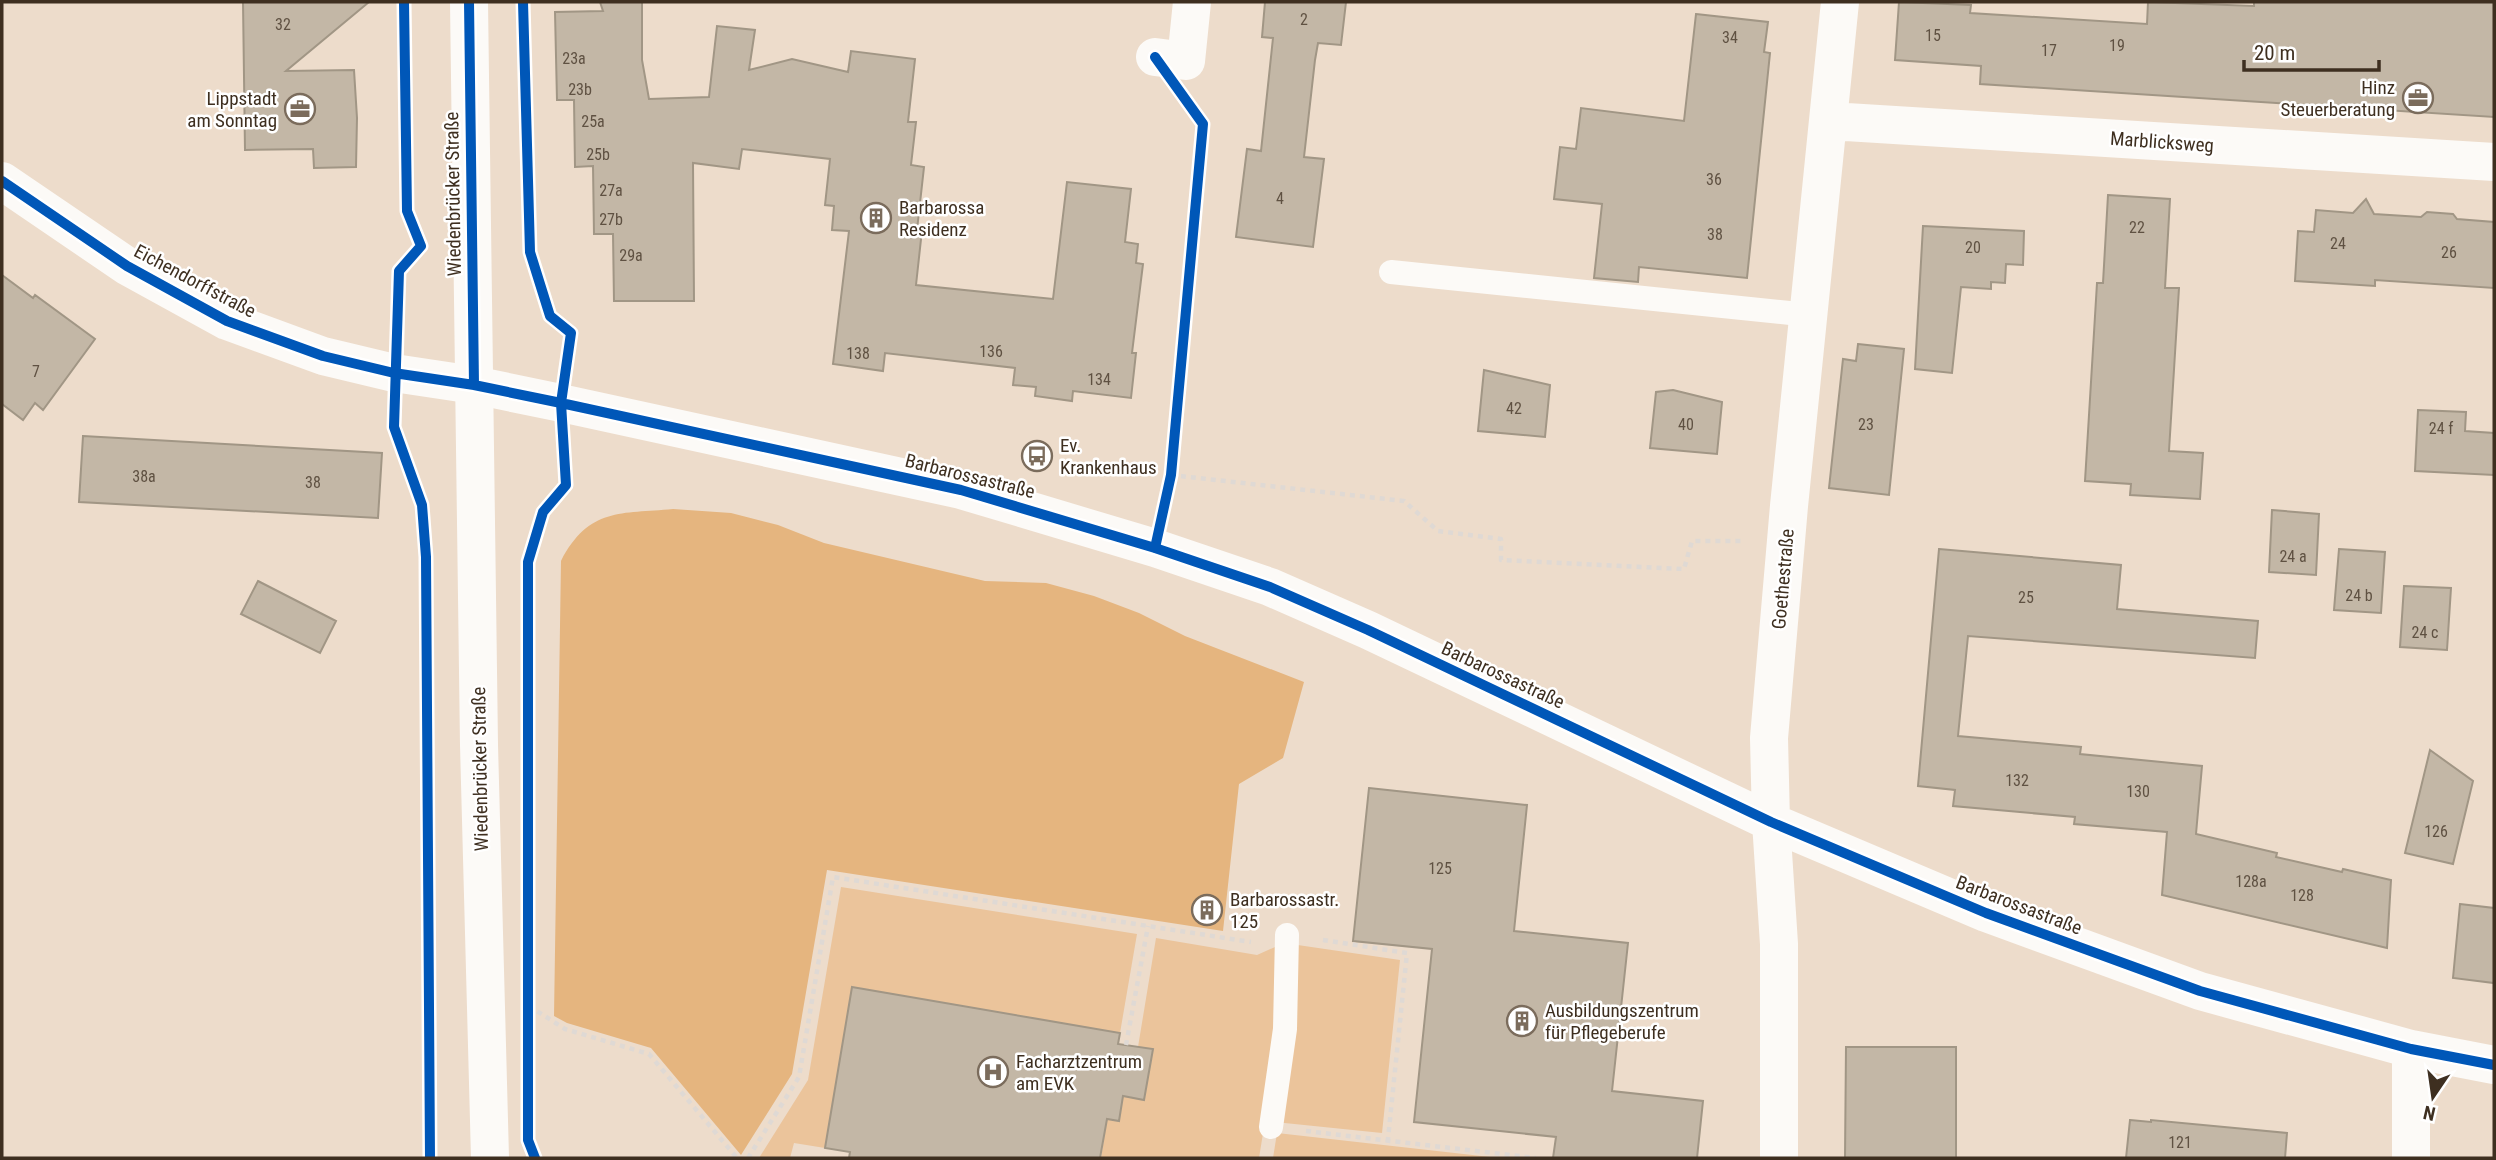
<svg xmlns="http://www.w3.org/2000/svg" width="2496" height="1160" font-family="'Roboto Condensed',sans-serif">
	<rect width="100%" height="100%" fill="#eddccb"/>
	<path fill="#ebc49b" d="M841 887 1137 934 1120 1033 853 987 825 1148 794 1143 790 1158H759L808 1080Z
		M1156 938 1257 955 1284 943 1400 960 1382 1133 1265 1121 1259 1158H1101L1107 1119 1119 1120 1123 1096 1152 1049 1138 1047Z
		M1277 1133 1499 1158H1273Z"/>
	<path fill="#e5b57f" d="M673 509 731 513 778 525 824 543 985 581 1046 583 1094 596 1139 613 1185 636 1304 682 1283 758 1239 784 1223 931 827 870 792 1074 741 1155 651 1048 567 1023 554 1016 561 561C589 507 621 514 673 509Z"/>
	<path fill="#c3b7a6" stroke="#a19685" stroke-width="2" d="M243 2H369L286 71 354 70 357 118 356 167 314 168 313 149 245 150Z
		M600 2H642V60L649 99 709 97 717 26 755 30 749 70 792 59 848 72 851 51 915 59 908 122H916L911 165 924 167 917 230H922L916 285 1053 299 1067 182 1131 189 1125 242 1138 244 1136 263 1143 264 1132 353H1136L1131 398 1073 391 1072 401 1035 396 1036 387 1013 385 1015 368 885 353 883 371 833 364 849 231 832 230 834 206 825 205 830 159 742 149 739 169 693 163 694 301H614L613 234H594L593 166 575 167 574 100H557L555 12 603 11Z
		M1265 2H1346L1341 45 1318 43 1315 60 1304 157 1324 159 1313 247 1236 237 1247 149 1261 151 1273 38 1262 37Z
		M1899 2 1971 5 1970 13 2147 24 2148 2 2254 6V2H2494V117L1980 84 1981 66 1895 60Z
		M1696 14 1768 22 1764 52 1770 53 1747 278 1639 267 1638 282 1594 278 1602 204 1554 199 1560 147 1576 149 1581 108 1684 121Z
		M2108 195 2170 199 2165 288H2179L2169 451 2203 453 2200 499 2130 495 2131 484 2085 481 2097 283H2103Z
		M2366 199 2374 214 2421 217 2427 212 2453 214 2457 219 2494 222V288L2375 280V286L2295 281 2298 231 2314 232 2316 210 2353 213Z
		M1923 226 2024 231 2023 265 2006 264 2005 283 1991 282V289L1961 287 1952 373 1915 369Z
		M2 275 33 298 35 295 95 339 43 410 35 403 23 420 2 404Z
		M1858 344 1904 349 1889 495 1829 488 1843 359 1856 361Z
		M1484 370 1550 385 1545 437 1478 431Z
		M1673 390 1722 402 1717 454 1650 448 1656 392Z
		M2418 410 2466 412 2465 431 2494 433V475L2415 471Z
		M83 436 382 453 378 518 79 502Z
		M2272 510 2319 514 2316 575 2269 572Z
		M1939 549 2121 565 2117 609 2258 621 2255 658 1968 636 1958 736 2081 747 2080 754 2202 766 2196 834 2277 853 2276 857 2342 872 2343 869 2391 880 2387 948 2162 895 2167 832 2074 824 2075 817 1953 806 1955 790 1918 786Z
		M2339 549 2385 552 2381 613 2334 610Z
		M258 581 336 621 320 653 241 614Z
		M2404 586 2451 588 2447 650 2400 647Z
		M2430 750 2473 781 2453 864 2405 853Z
		M1369 788 1527 805 1514 931 1628 943 1612 1091 1703 1101 1697 1158H1553L1556 1137 1414 1122 1432 949 1353 941Z
		M2460 904 2494 908V983L2453 978Z
		M852 987 1120 1033 1118 1044 1153 1049 1144 1100 1123 1096 1119 1121 1107 1119 1100 1158H849L850 1152 825 1148Z
		M1846 1047H1956V1158H1845Z
		M2130 1120 2151 1122V1120L2287 1133 2285 1158H2126Z"/>
	<g fill="none" stroke-linecap="round" stroke-linejoin="round">
		<path stroke="#dfd9d4" stroke-width="4.5" stroke-dasharray="5 5" stroke-linecap="butt" d="M1171 475 1404 501 1438 531 1501 539V560L1684 569 1692 541H1743
			M1323 940 1407 953 1388 1139
			M529 1006 565 1029 649 1054 737 1158
			M1126 1045 1148 926
			M1306 1131 1536 1158
			M748 1158 799 1077 833 877 1251 942"/>
		<path stroke="#fcfaf7" stroke-width="24" d="M1391 272 1809 315
			M1271 1127 1285 1029 1287 935"/>
		<path stroke="#fcfaf7" stroke-width="38" d="M1155 57 1186 61 1192 2
			M1830 121 2494 162
			M2 181 127 266 227 321 323 356 394 373 474 385 561 403 961 490 1155 548 1270 587 1368 630 1771 822 1986 913 2200 991 2411 1049 2494 1065
			M1779 1158V944L1771 822 1769 738 1789 506 1840 2
			M2411 1158V1049"/>
		<path stroke="#fcfaf7" stroke-width="38" d="M469 2 479 745 490 1158"/>
		<g stroke="#fff" stroke-width="15">
			<path id="cycleway" d="M404 2 407 211 421 246 399 271 394 427 422 505 426 557 430 1158
				M469 2 474 385
				M523 2 530 252 550 316 571 333 561 403 566 485 543 512 528 562V1140L535 1158
				M2 181 127 266 227 321 323 356 394 373 474 385 561 403 961 490 1155 548 1270 587 1368 630 1771 822 1986 913 2200 991 2411 1049 2494 1065
				M1155 548 1171 475 1203 124 1155 57"/>
		</g>
		<use href="#cycleway" stroke="#0057b8" stroke-width="10"/>
	</g>
	<defs>
		<g id="office-ring" transform="scale(1.575)"><circle r="9.5" fill="#fff" stroke="#7b6c5c" stroke-width="1.5"/><path d="M-6-3h4V-5.5h4V-3h4V5H-6ZM-1-4.5V-3h2v-1.5ZM-6 0V1H6V0Z" fill="#7b6c5c"/></g>
		<g id="building-ring" transform="scale(1.575)"><circle r="9.5" fill="#fff" stroke="#7b6c5c" stroke-width="1.5"/><path d="M-4-6H4V6H1V3H-1V6H-4ZM-2.5-4.3h1.7v1.8h-1.7ZM.8-4.3h1.7v1.8H.8ZM-2.5-1h1.7V.8h-1.7ZM.8-1h1.7V.8H.8Z" fill="#7b6c5c"/></g>
		<g id="bus-ring" transform="scale(1.575)"><circle r="9.5" fill="#fff" stroke="#7b6c5c" stroke-width="1.5"/><path d="M-5-6H5V4H4V6H2V4H-2V6H-4V4H-5ZM-3.5-4V0h7V-4ZM-3.5 1.2v1.5H-2V1.2ZM2 1.2v1.5H3.5V1.2Z" fill="#7b6c5c"/></g>
		<g id="hospital-ring" transform="scale(1.575)"><circle r="9.5" fill="#fff" stroke="#7b6c5c" stroke-width="1.5"/><path d="M-5-5h3v3.5h4V-5h3V5h-3V1.5h-4V5h-3Z" fill="#7b6c5c"/></g>
	</defs>
	<g fill-rule="evenodd">
		<use href="#office-ring" x="2418" y="98"/>
		<use href="#office-ring" x="300" y="109"/>
		<use href="#building-ring" x="876" y="218"/>
		<use href="#bus-ring" x="1037" y="456"/>
		<use href="#building-ring" x="1207" y="910"/>
		<use href="#building-ring" x="1522" y="1021"/>
		<use href="#hospital-ring" x="993" y="1072"/>
	</g>
	<g text-anchor="middle" dominant-baseline="central" stroke-width="5" stroke-linejoin="round" paint-order="stroke">
		<g font-size="16" fill="#5f5142">
			<text x="1304" y="19">2</text>
			<text x="283" y="24">32</text>
			<text x="1933" y="35">15</text>
			<text x="1730" y="37">34</text>
			<text x="2117" y="45">19</text>
			<text x="2049" y="50">17</text>
			<text x="574" y="58">23a</text>
			<text x="580" y="89">23b</text>
			<text x="593" y="121">25a</text>
			<text x="598" y="154">25b</text>
			<text x="1714" y="179">36</text>
			<text x="611" y="190">27a</text>
			<text x="1280" y="198">4</text>
			<text x="611" y="219">27b</text>
			<text x="2137" y="227">22</text>
			<text x="1715" y="234">38</text>
			<text x="2338" y="243">24</text>
			<text x="1973" y="247">20</text>
			<text x="2449" y="252">26</text>
			<text x="631" y="255">29a</text>
			<text x="991" y="351">136</text>
			<text x="858" y="353">138</text>
			<text x="36" y="371">7</text>
			<text x="1099" y="379">134</text>
			<text x="1514" y="408">42</text>
			<text x="1686" y="424">40</text>
			<text x="1866" y="424">23</text>
			<text x="2441" y="428">24 f</text>
			<text x="144" y="476">38a</text>
			<text x="313" y="482">38</text>
			<text x="2293" y="556">24 a</text>
			<text x="2359" y="595">24 b</text>
			<text x="2026" y="597">25</text>
			<text x="2425" y="632">24 c</text>
			<text x="2017" y="780">132</text>
			<text x="2138" y="791">130</text>
			<text x="2436" y="831">126</text>
			<text x="1440" y="868">125</text>
			<text x="2251" y="881">128a</text>
			<text x="2302" y="895">128</text>
			<text x="2180" y="1142">121</text>
		</g>
		<g font-size="19" fill="#3e2f20" stroke="#fff" text-anchor="start">
			<text x="2395" y="87" text-anchor="end">Hinz<tspan x="2395" dy="22">Steuerberatung</tspan></text>
			<text x="277" y="98" text-anchor="end">Lippstadt<tspan x="277" dy="22">am Sonntag</tspan></text>
			<text x="899" y="207">Barbarossa<tspan x="899" dy="22">Residenz</tspan></text>
			<text x="1060" y="445">Ev.<tspan x="1060" dy="22">Krankenhaus</tspan></text>
			<text x="1230" y="899">Barbarossastr.<tspan x="1230" dy="22">125</tspan></text>
			<text x="1545" y="1010">Ausbildungszentrum<tspan x="1545" dy="22">für Pflegeberufe</tspan></text>
			<text x="1016" y="1061">Facharztzentrum<tspan x="1016" dy="22">am EVK</tspan></text>
		</g>
		<g font-size="19" fill="#3e2f20" stroke="#fff">
			<text transform="translate(2162 142) rotate(4)">Marblicksweg</text>
			<text transform="translate(453 194) rotate(-91)">Wiedenbrücker Straße</text>
			<text transform="translate(195 281) rotate(28)">Eichendorffstraße</text>
			<text transform="translate(970 476) rotate(14)">Barbarossastraße</text>
			<text transform="translate(1783 579) rotate(-85)">Goethestraße</text>
			<text transform="translate(1503 675) rotate(25)">Barbarossastraße</text>
			<text transform="translate(480 769) rotate(-91)">Wiedenbrücker Straße</text>
			<text transform="translate(2019 905) rotate(21)">Barbarossastraße</text>
		</g>
	</g>
	<rect width="2496" height="1160" fill="none" stroke="#3e2f20" stroke-width="7"/>
	<g transform="translate(2433 1097) rotate(193)" stroke="#ffffff" stroke-width="5" paint-order="stroke">
	<path d="M0-5L12 26L0 18L-12 26Z" fill="#3e2f20"/>
	<text y="-10" font-size="19" font-weight="bold" text-anchor="middle" fill="#3e2f20">N</text>
	</g>
	<path d="M2244 60v10h135v-10" fill="none" stroke="#3e2f20" stroke-width="3.5"/>
	<text x="2254" y="60" font-size="21" fill="#3e2f20" stroke="#ffffff" stroke-width="5" paint-order="stroke">20 m</text>
</svg>
